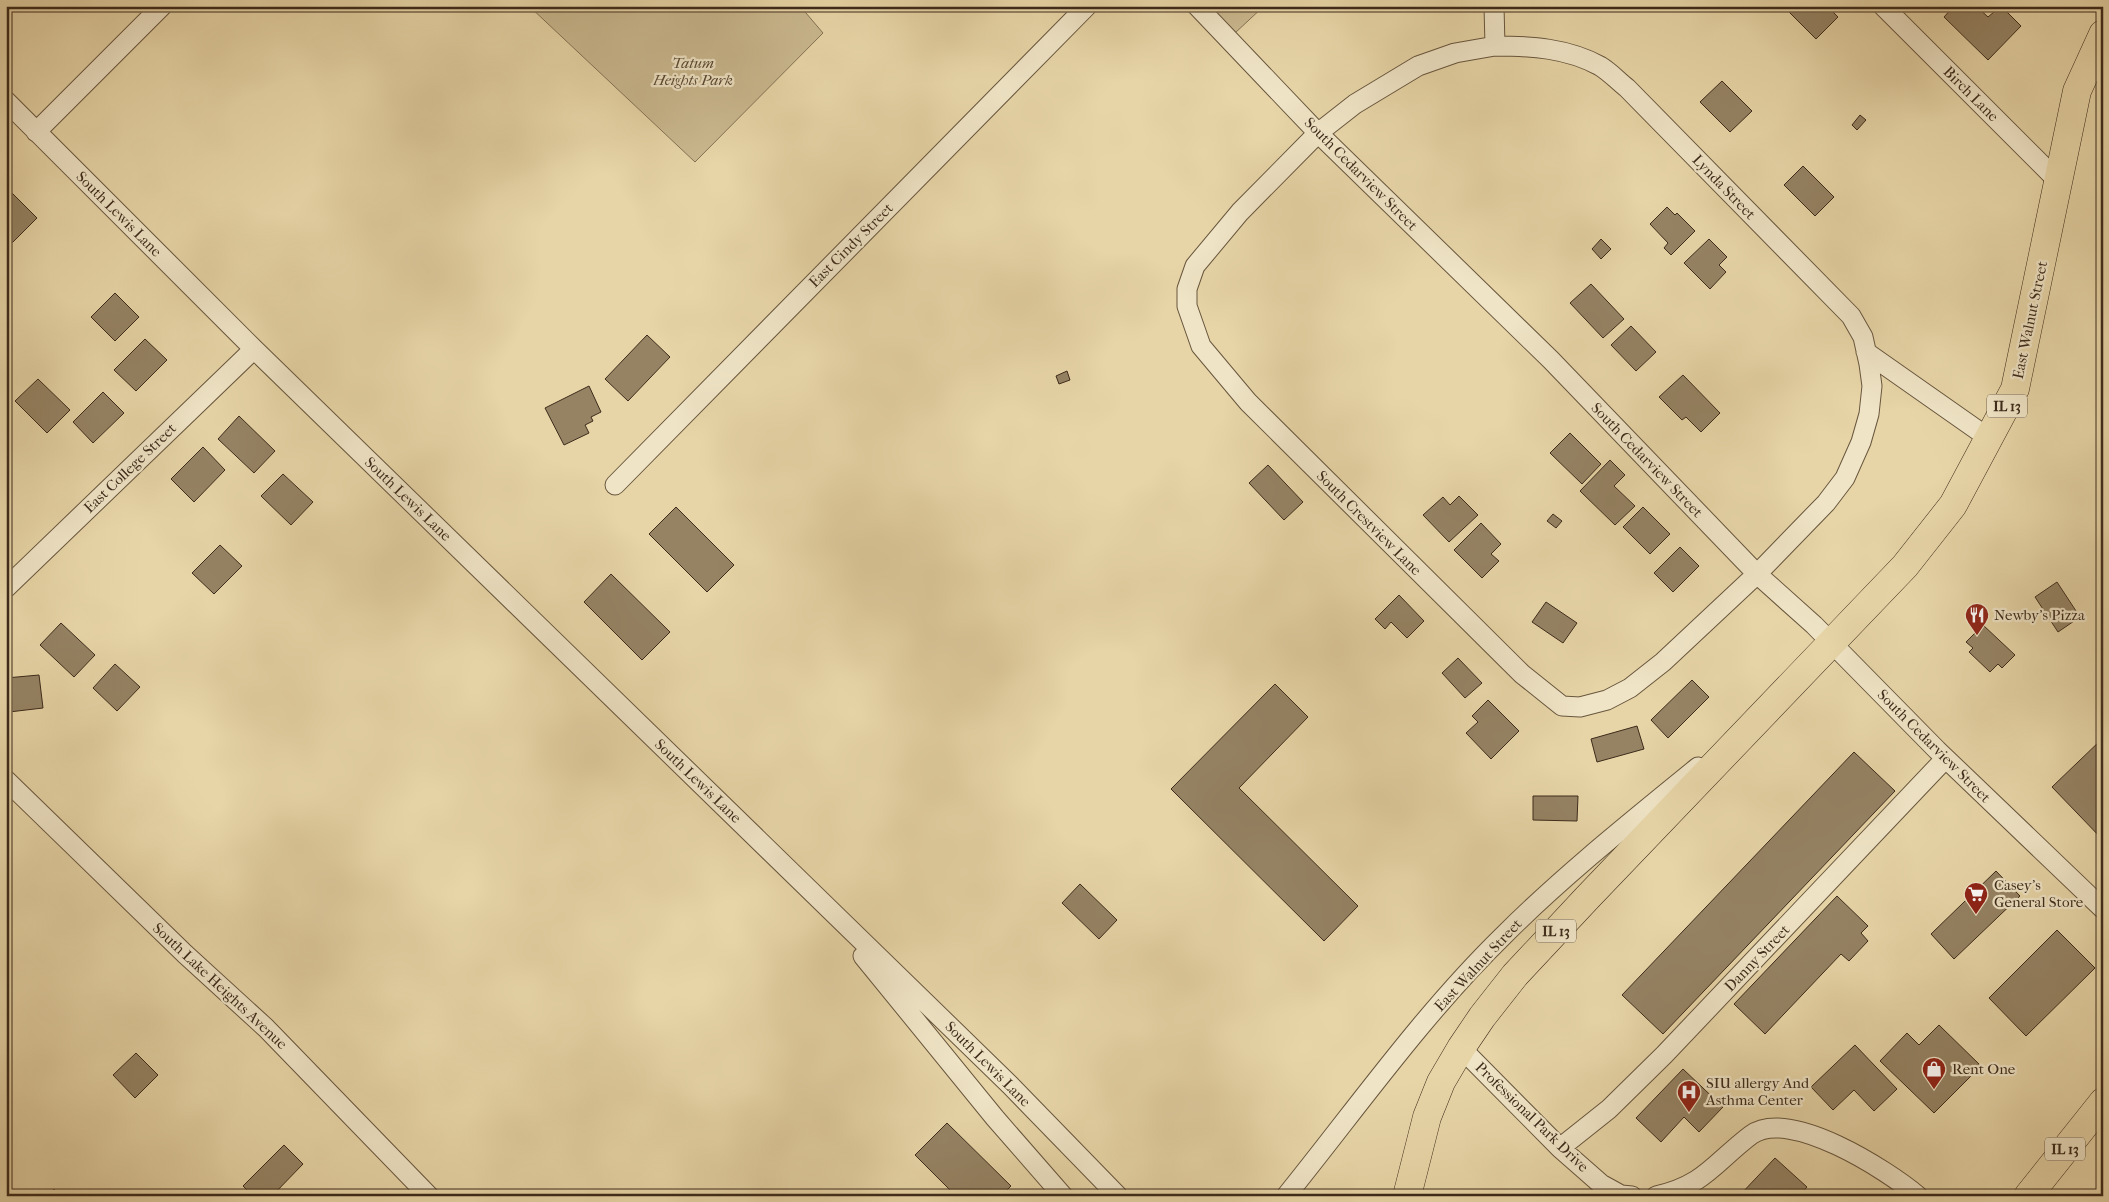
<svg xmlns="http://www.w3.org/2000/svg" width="2109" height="1202" font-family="'IM FELL French Canon',serif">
	<rect width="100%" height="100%" fill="#e7d5a7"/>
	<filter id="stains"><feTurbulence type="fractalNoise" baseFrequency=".004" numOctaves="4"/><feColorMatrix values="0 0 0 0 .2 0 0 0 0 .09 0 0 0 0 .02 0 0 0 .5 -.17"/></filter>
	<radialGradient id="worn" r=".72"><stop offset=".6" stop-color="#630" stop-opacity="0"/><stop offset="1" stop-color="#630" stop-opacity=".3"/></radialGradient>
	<path fill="#cab88f" stroke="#847255" d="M529 6H800L823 33 695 162Z
		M1209 6H1264L1235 33Z"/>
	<path fill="#958364" stroke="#3d2b1b" d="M1783 6H1827L1838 17 1816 39Z
		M1954 6H1976L1988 17 2001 6 2021 26 1988 60 1944 17Z
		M1722 81 1752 111 1730 132 1700 102Z
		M1860 115 1866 120 1857 130 1852 125Z
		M1803 166 1834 197 1815 216 1784 185Z
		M12 193 37 218 12 243 6 236V199Z
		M1667 207 1675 215 1677 213 1695 231 1671 255 1664 248 1668 243 1650 224Z
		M1601 239 1611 249 1601 259 1592 249Z
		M1709 239 1727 257 1719 265 1726 272 1710 289 1684 263Z
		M1591 284 1624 319 1603 338 1570 303Z
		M115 293 139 317 115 341 91 317Z
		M1631 326 1656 352 1636 371 1611 345Z
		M647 335 670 357 628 401 605 379Z
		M145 339 167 360 136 391 114 370Z
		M1067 371 1070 380 1059 384 1056 376Z
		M1683 375 1720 413 1701 432 1686 417 1682 420 1659 397Z
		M38 379 70 410 47 433 15 401Z
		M589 386 601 412 591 417 593 421 585 425 589 433 564 445 545 408Z
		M103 392 124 413 93 443 73 422Z
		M239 416 275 451 254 473 218 439Z
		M1570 433 1601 464 1582 484 1550 453Z
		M203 447 225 470 194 502 171 479Z
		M1610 460 1625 475 1614 486 1635 506 1615 525 1580 491Z
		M1268 465 1303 502 1284 520 1249 483Z
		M283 474 313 502 291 525 261 496Z
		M1459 496 1478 515 1449 542 1423 515 1443 497 1450 505Z
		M676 507 734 565 707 592 649 534Z
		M1643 507 1670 534 1650 554 1623 527Z
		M1553 514 1562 521 1556 528 1547 521Z
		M1481 523 1501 544 1491 554 1499 561 1482 578 1454 550Z
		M220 545 242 566 214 594 192 573Z
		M1680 547 1699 566 1673 592 1654 573Z
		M611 574 670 632 642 660 584 602Z
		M2057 582 2080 617 2058 632 2035 597Z
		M1399 595 1424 621 1407 638 1391 622 1385 629 1375 619Z
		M1546 602 1577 623 1563 643 1532 622Z
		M61 623 95 655 74 677 40 645Z
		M1983 625 2015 655 2002 668 1998 664 1990 672 1969 652 1973 648 1966 642Z
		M1458 658 1482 683 1465 698 1442 673Z
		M115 664 140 687 117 711 93 688Z
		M39 675 43 708 9 712 6 678Z
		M1692 680 1709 697 1668 738 1651 720Z
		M1275 684 1308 717 1239 788 1358 906 1324 941 1171 789Z
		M1488 700 1519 731 1491 759 1466 733 1478 722 1472 716Z
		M1637 726 1644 749 1597 762 1591 739Z
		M2103 738V840L2052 787Z
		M1854 752 1895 791 1663 1034 1622 995Z
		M1533 796H1578L1577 821 1533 820Z
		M1996 871 2020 896 1954 959 1931 934Z
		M1080 884 1117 920 1099 939 1062 903Z
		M1837 896 1868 926 1861 933 1868 941 1849 961 1841 954 1765 1034 1734 1004Z
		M2057 930 2095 968 2026 1036 1989 998Z
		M1939 1025 1981 1066 1934 1113 1880 1061 1907 1033 1919 1045Z
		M1855 1045 1897 1089 1874 1111 1854 1090 1833 1110 1811 1087Z
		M136 1053 158 1075 135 1098 113 1075Z
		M1683 1069 1723 1107 1699 1132 1684 1117 1661 1142 1636 1118Z
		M947 1123 1011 1186 1001 1196H956L915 1155Z
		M284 1145 303 1164 272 1196H253L243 1186Z
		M1775 1158 1807 1187 1799 1196H1739Z
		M54 1189 60 1196H47Z"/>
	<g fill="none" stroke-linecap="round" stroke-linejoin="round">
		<g stroke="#68563e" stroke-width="21">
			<path id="minor" d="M1197 6 1318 133 1551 360 1757 574 1814 625 1937 750 2103 909
				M1494 6 1495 46
				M1883 6 2059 182
				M1495 46C1531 46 1567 48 1600 66 1610 72 1618 81 1627 88L1851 316 1863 337 1869 364 1872 386 1869 414 1861 442 1845 478 1826 503 1757 574 1663 662 1630 688 1607 700 1580 707 1562 706 1522 674 1248 402 1201 346 1187 306V289L1195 266 1240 212 1318 133 1355 104 1418 66 1455 53Z
				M6 101 254 349 1010 1085 1118 1196
				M36 132 162 6
				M1866 352 1990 439
				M615 485 1087 6
				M6 588 254 349
				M6 780 185 954 266 1028 429 1196
				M863 956 995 1118 1063 1196
				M1461 1048 1560 1148 1601 1184 1621 1195 1632 1196
				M1560 1148 1609 1109 1664 1055 1945 759
				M1286 1196C1357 1108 1423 1014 1504 935 1564 875 1632 821 1698 767
				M1656 1196C1705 1185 1714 1163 1751 1135 1789 1107 1887 1170 1918 1196"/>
		</g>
		<g stroke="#3d2b1b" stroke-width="29">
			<path id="highway" d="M1407 1196 1427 1117 1441 1082 1461 1048 1482 1017 1515 975 1587 898 1905 566 1953 505 2015 389 2077 91 2103 34
				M2028 1196 2103 1102"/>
		</g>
		<use href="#minor" stroke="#efe4c6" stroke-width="19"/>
		<use href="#highway" stroke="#e7d5a7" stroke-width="28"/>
	</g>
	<defs>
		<g id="restaurant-pin" transform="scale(1.25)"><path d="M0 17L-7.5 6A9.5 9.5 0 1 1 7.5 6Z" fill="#8f2418" stroke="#efe4c6"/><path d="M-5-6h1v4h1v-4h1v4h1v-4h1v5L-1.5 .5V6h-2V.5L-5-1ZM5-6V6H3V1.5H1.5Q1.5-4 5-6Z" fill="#fff"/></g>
		<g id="supermarket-pin" transform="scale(1.25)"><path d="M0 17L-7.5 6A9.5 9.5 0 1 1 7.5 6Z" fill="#8f2418" stroke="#efe4c6"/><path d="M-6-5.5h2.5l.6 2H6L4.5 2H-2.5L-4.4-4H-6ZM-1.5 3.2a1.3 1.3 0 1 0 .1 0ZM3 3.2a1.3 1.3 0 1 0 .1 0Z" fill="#fff"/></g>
		<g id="shop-pin" transform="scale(1.25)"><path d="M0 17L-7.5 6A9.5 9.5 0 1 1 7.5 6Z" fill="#8f2418" stroke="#efe4c6"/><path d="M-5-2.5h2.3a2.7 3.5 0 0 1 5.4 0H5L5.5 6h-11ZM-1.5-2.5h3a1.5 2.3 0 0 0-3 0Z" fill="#fff"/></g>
		<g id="hospital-pin" transform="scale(1.25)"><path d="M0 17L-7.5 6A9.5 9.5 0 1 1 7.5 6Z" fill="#8f2418" stroke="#efe4c6"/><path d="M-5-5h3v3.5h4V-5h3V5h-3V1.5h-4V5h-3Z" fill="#fff"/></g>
	</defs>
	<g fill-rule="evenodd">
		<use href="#restaurant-pin" x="1977" y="615"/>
		<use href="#supermarket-pin" x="1976" y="894"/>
		<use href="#shop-pin" x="1934" y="1069"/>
		<use href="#hospital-pin" x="1689" y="1092"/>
	</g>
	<g text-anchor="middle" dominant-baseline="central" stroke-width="4.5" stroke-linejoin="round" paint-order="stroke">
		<g fill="#efe4c6" stroke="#72624e" stroke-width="1">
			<rect x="1987" y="394.5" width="40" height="23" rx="4"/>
			<rect x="1536" y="919.5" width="40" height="23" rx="4"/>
			<rect x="2045" y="1137.5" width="40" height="23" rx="4"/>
		</g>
		<g font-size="14" font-weight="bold" fill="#3d2b1b">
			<text x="2007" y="406">IL 13</text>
			<text x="1556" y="931">IL 13</text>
			<text x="2065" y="1149">IL 13</text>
		</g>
		<g font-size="15" font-style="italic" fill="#594732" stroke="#efe4c6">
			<text x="693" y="63">Tatum<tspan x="693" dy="17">Heights Park</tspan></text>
		</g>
		<g font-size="15" fill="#3d2b1b" stroke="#efe4c6">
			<text transform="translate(1971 94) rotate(45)">Birch Lane</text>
			<text transform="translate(1361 174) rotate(45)">South Cedarview Street</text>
			<text transform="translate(1724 187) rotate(46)">Lynda Street</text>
			<text transform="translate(119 214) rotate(45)">South Lewis Lane</text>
			<text transform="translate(851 245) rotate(-45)">East Cindy Street</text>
			<text transform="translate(2030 320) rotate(-78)">East Walnut Street</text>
			<text transform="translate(1647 460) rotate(46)">South Cedarview Street</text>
			<text transform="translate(130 468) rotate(-44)">East College Street</text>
			<text transform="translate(408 499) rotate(44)">South Lewis Lane</text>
			<text transform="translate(1369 523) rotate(45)">South Crestview Lane</text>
			<text transform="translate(1934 746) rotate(45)">South Cedarview Street</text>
			<text transform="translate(698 781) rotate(44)">South Lewis Lane</text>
			<text transform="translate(1757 958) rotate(-46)">Danny Street</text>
			<text transform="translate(1478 965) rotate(-47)">East Walnut Street</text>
			<text transform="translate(220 986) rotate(43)">South Lake Heights Avenue</text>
			<text transform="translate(988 1064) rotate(45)">South Lewis Lane</text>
			<text transform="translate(1532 1117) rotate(44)">Professional Park Drive</text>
		</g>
		<g font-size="15" fill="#3d2b1b" stroke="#efe4c6" text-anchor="start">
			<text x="1994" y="615">Newby's Pizza</text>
			<text x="1994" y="885">Casey's<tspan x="1994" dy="17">General Store</tspan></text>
			<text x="1952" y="1069">Rent One</text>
			<text x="1706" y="1083">SIU allergy And<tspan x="1706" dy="17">Asthma Center</tspan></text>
		</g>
	</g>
	<rect width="2109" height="1202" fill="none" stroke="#e7d5a7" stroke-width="25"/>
	<rect x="8" y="8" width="2094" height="1187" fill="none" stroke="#3d2b1b" stroke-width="2.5"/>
	<rect x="12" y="12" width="2084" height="1177" fill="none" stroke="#3d2b1b"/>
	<rect width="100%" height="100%" filter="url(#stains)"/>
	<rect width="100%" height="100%" fill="url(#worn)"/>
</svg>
